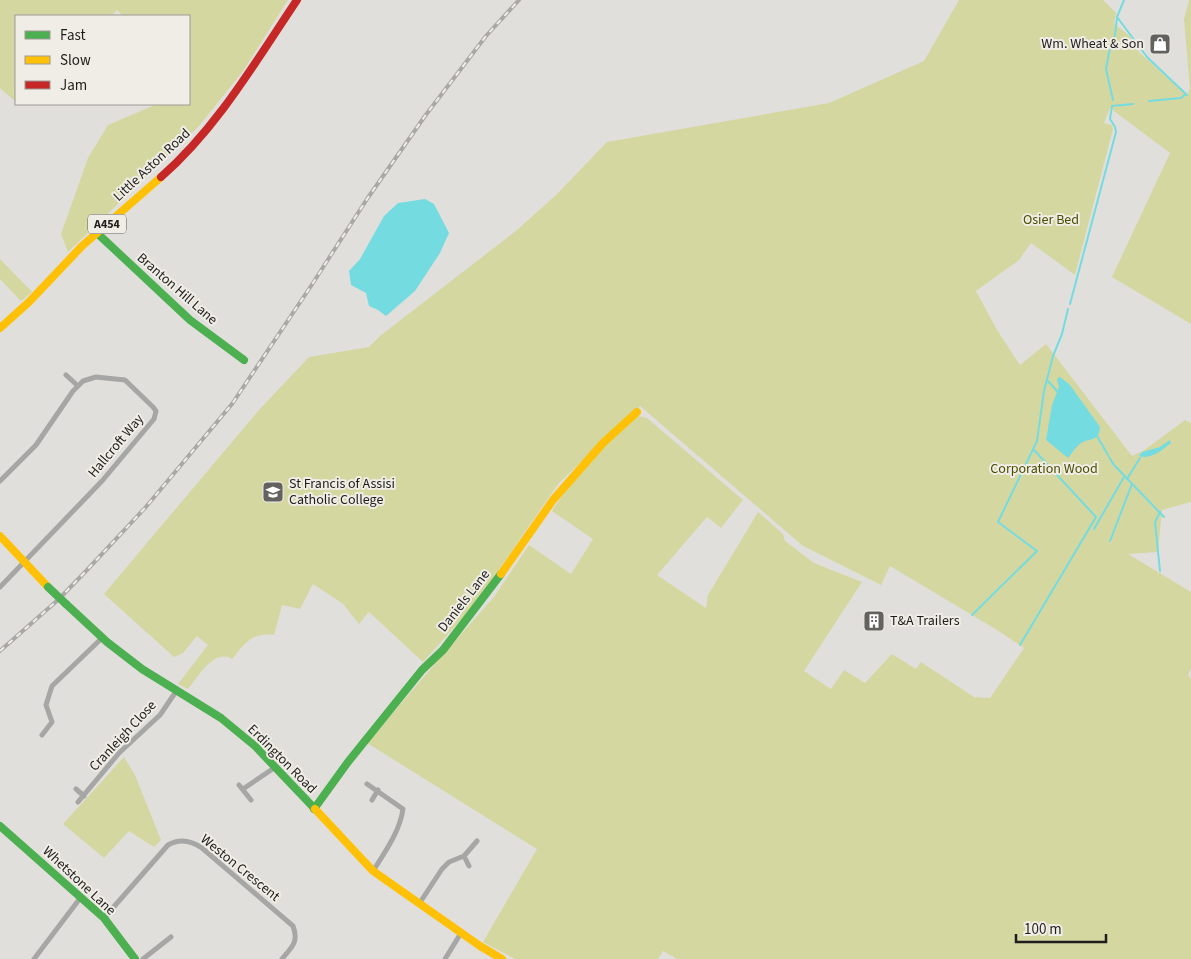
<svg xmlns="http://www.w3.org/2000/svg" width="1191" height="959" font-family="'Source Sans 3',sans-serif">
	<rect width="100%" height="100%" fill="#e1dfdb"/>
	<path fill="#d5d7a1" d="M0 0H288L243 71 199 126 68 252 61 234 88 158 108 125 157 104H189V16H123L117 10 111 16H16V102L0 88Z
		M959 0H1103L1116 13 1114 24 1129 35 1139 52 1187 95 1190 88 1184 19 1189 0H1191V324L1112 277 1170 153 1110 108 1104 123 1112 125 1113 129 1075 275 1031 243 1019 260 976 291 997 330 1020 365 1046 344 1132 456 1143 451 1185 420 1191 423V502L1162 510 1158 552 1128 554 1191 592V668L1188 676 1191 678V959H677L663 951 658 959H515L483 942 537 849 367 743 447 650 494 597 529 545 571 574 593 539 552 511C572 481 608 434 639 416L647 418 743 500 721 528 707 517 657 575 706 608 708 595 758 512 783 534 785 541 814 563 862 582 804 671 831 689 844 670 865 683 892 654 916 669 921 662 974 697 990 698 1024 648 997 630 890 566 881 585 803 546 640 406 558 484 486 588 459 622 423 662 369 612 359 624 343 604 313 584 300 609 282 605 274 635C252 632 245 643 232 659 214 648 198 677 188 689L178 684 208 645 197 636 183 653 174 657 104 594 258 411 309 357 369 347 380 336 517 230 556 195 607 142 829 103 924 61Z
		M0 259 32 292 21 301 0 279Z
		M124 757 135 775 161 840 154 847 129 831 104 858 63 824Z"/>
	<path fill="#74dce1" d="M425 199 434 204 449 233 440 253 415 291 386 316 378 310 369 306 366 293 351 285 349 271 360 259 384 216 398 203Z
		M1060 377 1070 385 1100 427C1099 441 1092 438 1083 442 1077 445 1072 453 1068 458L1046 440 1052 405 1059 387 1057 379Z
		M1170 440 1171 443C1162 450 1151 460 1139 456L1142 452 1160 447Z"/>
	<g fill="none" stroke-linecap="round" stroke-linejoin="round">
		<path stroke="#74dce1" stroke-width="2" d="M1124 0 1117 17 1147 57 1187 95
			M1113 100 1106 69 1109 53 1115 35 1117 17
			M1149 101 1181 98 1186 94
			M1070 304 1116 132 1115 127 1110 119 1112 106 1133 104
			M1048 381 1058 392
			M1097 436 1108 455
			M1109 457 1114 465 1164 517
			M1127 479 1140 458
			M1160 512 1155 522 1160 571
			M1094 529 1124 477
			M1110 541 1132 484
			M972 615 1037 551 998 522 1037 441 1044 391 1053 356 1062 334 1068 309
			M1020 645 1096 517 1034 450"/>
		<path stroke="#a6a6a5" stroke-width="5" d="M66 375 78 386
			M0 481 36 445 73 391 83 381 96 377 125 380 153 407 156 411 154 419 102 481 0 587
			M42 735 52 722 46 705 52 686 102 638
			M367 784 403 809C400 831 385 852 373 871
			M239 785 251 800
			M76 789 84 796
			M243 789 274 768
			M372 800 378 790
			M78 802 119 753 160 715 177 690
			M464 856 469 866
			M419 904 442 869 449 862 464 856 477 841
			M104 918 168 845C180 838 192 841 202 848L293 926C299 942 292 947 282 959
			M34 959 81 897
			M143 959 171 937
			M445 959 461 933"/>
		<path stroke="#4caf50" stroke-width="8" d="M97 233 190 320 244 360
			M66 604 107 642 142 669 221 718 255 746 315 809
			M314 809 348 762 422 670 443 650 501 574
			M0 826 104 918 135 959"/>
		<path stroke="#ffc107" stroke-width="8" d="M0 328 29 302 82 246 161 177
			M0 536 48 587
			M501 574 553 500 603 443 637 412
			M315 809 373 871 480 946 502 959"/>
		<path stroke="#c62828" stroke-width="8" d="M161 177C217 128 256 61 297 0"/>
		<g stroke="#aaa8a7" stroke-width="4">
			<path id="rail" d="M0 651 59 599 87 570 145 508 232 404 311 286 367 199 425 116 486 36 519 0"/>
		</g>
		<use href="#rail" stroke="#f0ede6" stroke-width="2" stroke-dasharray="5.5" stroke-linecap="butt"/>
		<path stroke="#4caf50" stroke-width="8" d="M48 587 66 604"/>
	</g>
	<defs>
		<g id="shop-square" transform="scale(1.125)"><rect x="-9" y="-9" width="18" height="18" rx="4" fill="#63625f" stroke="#f0ede6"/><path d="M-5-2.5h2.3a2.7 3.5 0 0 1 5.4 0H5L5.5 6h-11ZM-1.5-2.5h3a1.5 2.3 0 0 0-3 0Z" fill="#fff"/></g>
		<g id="school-square" transform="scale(1.125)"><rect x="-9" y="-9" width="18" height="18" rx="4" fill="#63625f" stroke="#f0ede6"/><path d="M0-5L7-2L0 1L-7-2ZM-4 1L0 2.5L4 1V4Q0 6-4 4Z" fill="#fff"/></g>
		<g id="building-square" transform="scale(1.125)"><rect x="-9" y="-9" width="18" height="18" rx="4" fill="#63625f" stroke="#f0ede6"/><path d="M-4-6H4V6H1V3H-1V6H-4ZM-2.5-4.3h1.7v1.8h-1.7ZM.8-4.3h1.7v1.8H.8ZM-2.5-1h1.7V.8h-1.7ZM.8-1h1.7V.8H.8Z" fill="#fff"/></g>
	</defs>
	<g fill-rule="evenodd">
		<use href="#shop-square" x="1160" y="44"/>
		<use href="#school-square" x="273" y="492"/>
		<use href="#building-square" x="874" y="621"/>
	</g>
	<g text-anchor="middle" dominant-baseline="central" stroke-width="4" stroke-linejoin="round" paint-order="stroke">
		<rect fill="#f0ede6" stroke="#5e5c59" stroke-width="1" x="88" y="214.5" width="38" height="19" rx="4"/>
		<g font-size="12" font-weight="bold" fill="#1f1e1c">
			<text x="107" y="224">A454</text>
		</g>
		<g font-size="14" fill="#1f1e1c" stroke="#f0ede6" text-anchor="start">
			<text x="1144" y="44" text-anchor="end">Wm. Wheat &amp; Son</text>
			<text x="289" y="484">St Francis of Assisi<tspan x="289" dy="16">Catholic College</tspan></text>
			<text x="890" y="621">T&amp;A Trailers</text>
		</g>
		<g font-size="14" fill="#1f1e1c" stroke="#f0ede6">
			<text transform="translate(152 165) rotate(-43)">Little Aston Road</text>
			<text transform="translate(177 289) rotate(41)">Branton Hill Lane</text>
			<text transform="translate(116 446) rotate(-50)">Hallcroft Way</text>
			<text transform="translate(464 601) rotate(-52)">Daniels Lane</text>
			<text transform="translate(123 736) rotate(-47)">Cranleigh Close</text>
			<text transform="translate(282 759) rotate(45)">Erdington Road</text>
			<text transform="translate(240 868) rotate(39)">Weston Crescent</text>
			<text transform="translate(79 881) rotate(43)">Whetstone Lane</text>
		</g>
		<g font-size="14" fill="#4d4f00" stroke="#f0ede6">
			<text x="1051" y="220">Osier Bed</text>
			<text x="1044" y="469">Corporation Wood</text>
		</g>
	</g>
	<rect x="15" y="15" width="175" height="90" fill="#f0ede6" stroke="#9c9a95"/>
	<rect x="25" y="31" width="25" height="8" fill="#4caf50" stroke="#9c9a95"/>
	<text x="60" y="40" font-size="15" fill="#1f1e1c">Fast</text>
	<rect x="25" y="56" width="25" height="8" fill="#ffc107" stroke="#9c9a95"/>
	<text x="60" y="65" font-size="15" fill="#1f1e1c">Slow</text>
	<rect x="25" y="81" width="25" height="8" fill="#c62828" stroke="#9c9a95"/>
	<text x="60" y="90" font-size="15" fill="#1f1e1c">Jam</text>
	<path d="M1016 934v8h90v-8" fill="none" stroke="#1f1e1c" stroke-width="2.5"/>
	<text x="1024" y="934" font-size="15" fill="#1f1e1c" stroke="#f0ede6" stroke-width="4" paint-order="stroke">100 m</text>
</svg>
